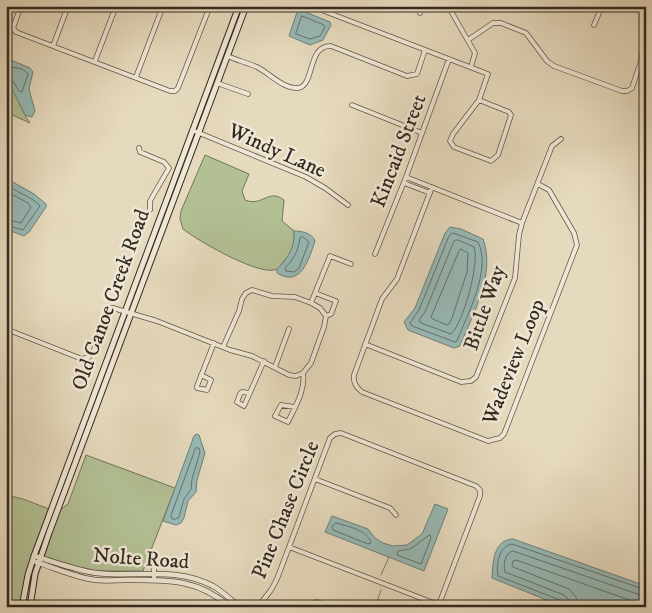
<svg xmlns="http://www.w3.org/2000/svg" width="652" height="613" font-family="'IM FELL DW Pica',serif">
	<rect width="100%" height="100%" fill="#e6dabe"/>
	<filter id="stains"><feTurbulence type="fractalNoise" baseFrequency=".004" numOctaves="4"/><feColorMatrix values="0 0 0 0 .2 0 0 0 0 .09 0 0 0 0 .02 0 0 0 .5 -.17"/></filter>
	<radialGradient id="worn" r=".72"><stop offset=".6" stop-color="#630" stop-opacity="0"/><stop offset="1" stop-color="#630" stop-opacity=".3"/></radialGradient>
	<path fill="#b2c094" stroke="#72755a" d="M6 84 10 85C18 97 21 111 30 123L6 112Z
		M205 155 249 174 242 191 245 200C263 207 268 188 284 200L282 221 294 231C295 244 292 253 283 262 280 266 279 269 274 270 256 274 198 241 183 229L180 219 181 211Z
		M86 455 175 488 143 571H97L78 567 43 556 60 510 68 504Z
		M6 495 23 499 49 509 21 607H6Z"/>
	<path fill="#97bab7" stroke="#6f807b" d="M298 9 330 22 331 25 323 40 310 45 289 36Z
		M11 60 30 68 33 72 29 89 35 111 32 117 25 115 10 85 6 84V66Z
		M6 173 11 178V181L34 194 46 204V207L29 232 24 236 6 229Z
		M450 227 461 229 483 239C496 274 473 313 460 346L454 348 408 330 404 322 415 308 445 233Z
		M294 231C302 231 312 233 315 241 309 259 301 288 277 273V269C288 258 295 248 294 231Z
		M196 434 199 435 205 453 197 480 196 492 188 501 184 518 181 523 176 525 163 521 194 436Z
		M435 504 448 509 424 571 325 532 332 516 368 529 375 538 383 543 393 546 407 545 422 534Z
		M513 539 646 586V607H564L492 578C493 563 493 540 513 539Z"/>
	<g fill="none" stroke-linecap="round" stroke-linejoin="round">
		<path stroke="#65726c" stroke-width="1" d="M302 16 324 25 325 27 320 36 310 39 296 34Z
			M6 68C14 67 23 67 28 74L22 92 19 91 13 81 6 80
			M6 182C13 193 31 195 40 206L23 230 6 225
			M6 191 28 203 31 207 21 223 6 219
			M453 233 478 242C492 269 467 315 457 341L455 342 412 326 410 323 419 310 449 236Z
			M303 237 309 242 299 268 294 272 286 271 285 268C294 259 298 251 300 238Z
			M458 240 474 247C480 262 463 324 451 334L421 323 419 320 425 312 454 241Z
			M461 249 468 253 467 272 452 318 449 324 447 325 433 319 431 317 459 251Z
			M196 448H199L200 452 192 479 191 489 184 499 179 517 176 519H172L171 516Z
			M336 523C347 526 368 530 371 543L368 544 333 530 332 527Z
			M430 535 431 538 421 564 397 555 398 551 410 549Z
			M564 607 563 603 560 600 498 576C496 564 499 546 512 544L646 590
			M570 607 569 600 564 595 505 572C503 564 505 553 513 551L646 597
			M578 607 576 597 569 589 513 567 512 565 513 561 516 560 638 603 646 604"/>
		<path stroke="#6f807b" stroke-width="1" d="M381 575 389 557
			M375 607 381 590"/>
		<g stroke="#605648" stroke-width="5.5">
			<path id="minor" d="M21 6 13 28 16 32 170 91H175L178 88 210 6
				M311 6 488 74 479 100
				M419 6 420 13
				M448 6 475 53 471 67
				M594 25 602 6
				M468 40 493 23H501L526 33 547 61 554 66 622 91H627L632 88 641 61 646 33
				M53 46 68 6
				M227 56C237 60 247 63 257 67 269 73 283 89 298 88 315 86 307 45 331 46L407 76 417 74 425 50
				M95 61 116 6
				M136 77 163 6
				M217 83 248 94
				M479 100 509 112 511 115 498 155 491 161 454 147 450 141 453 134Z
				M352 105 422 133
				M192 130 306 177 325 188 348 205
				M139 148 140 152 164 162 169 168 150 201V210
				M406 177 522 223
				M404 183 430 193
				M432 187 397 279 382 299 354 375C353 383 356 387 362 392L488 441 500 438 504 434 577 245 574 233 549 190 538 184
				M375 254 406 177 449 59
				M315 293 336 301 331 314 326 316
				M311 303 330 256 351 264
				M6 329 82 359 89 357 93 352 109 309 113 308 157 321 230 350 252 356 289 375 296 376 303 373 311 363 324 327 326 316 320 308 311 303 295 297 272 296 252 290 246 293 242 299 239 311 223 347
				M365 344 461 382 471 381 476 377 515 278 519 235 522 223 552 146 561 139
				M275 367 289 329
				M201 375 211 380 207 390 197 388V386L214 343
				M250 393 242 392 240 394 237 402 244 406 264 361
				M295 407 281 405 275 416 288 422C295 407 306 389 303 373
				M315 479 390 508 396 515
				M289 547 439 605
				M154 580V557
				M258 607 271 590 277 579 330 438 335 434 341 433 476 486 480 490V496L438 607
				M309 607C315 598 323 604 331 607"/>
		</g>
		<g stroke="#605648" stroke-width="6">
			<path id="tertiary" d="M34 556C55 562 75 570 96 573 136 578 175 566 213 586 222 591 231 600 240 607
				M36 562C55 568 74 577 95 580 105 581 115 580 125 580 167 580 197 578 230 607"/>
		</g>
		<g stroke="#332a20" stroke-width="7">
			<path id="secondary" d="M22 607 28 575 34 556 239 6
				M30 607 35 574 49 533 246 6"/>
		</g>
		<use href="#minor" stroke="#efe7d5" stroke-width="4"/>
		<use href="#tertiary" stroke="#efe7d5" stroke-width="4.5"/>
		<use href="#secondary" stroke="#efe7d5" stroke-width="5"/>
	</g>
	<g text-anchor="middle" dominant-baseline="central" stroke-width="5" stroke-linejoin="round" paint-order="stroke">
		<g font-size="21" fill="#332a20" stroke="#efe7d5">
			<text transform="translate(277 151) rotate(24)">Windy Lane</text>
			<text transform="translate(399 151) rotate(-69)">Kincaid Street</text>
			<text transform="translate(111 300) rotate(-70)">Old Canoe Creek Road</text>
			<text transform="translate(485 308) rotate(-71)">Bittle Way</text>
			<text transform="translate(514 362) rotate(-68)">Wadeview Loop</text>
			<text transform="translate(286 510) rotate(-68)">Pine Chase Circle</text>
			<text transform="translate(141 559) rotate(4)">Nolte Road</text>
		</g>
	</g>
	<rect width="652" height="613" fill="none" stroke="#e6dabe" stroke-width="25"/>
	<rect x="8" y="8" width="637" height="598" fill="none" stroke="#332a20" stroke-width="2.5"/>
	<rect x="12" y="12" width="627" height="588" fill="none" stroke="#332a20"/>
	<rect width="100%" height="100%" filter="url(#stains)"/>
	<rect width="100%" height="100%" fill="url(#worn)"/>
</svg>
